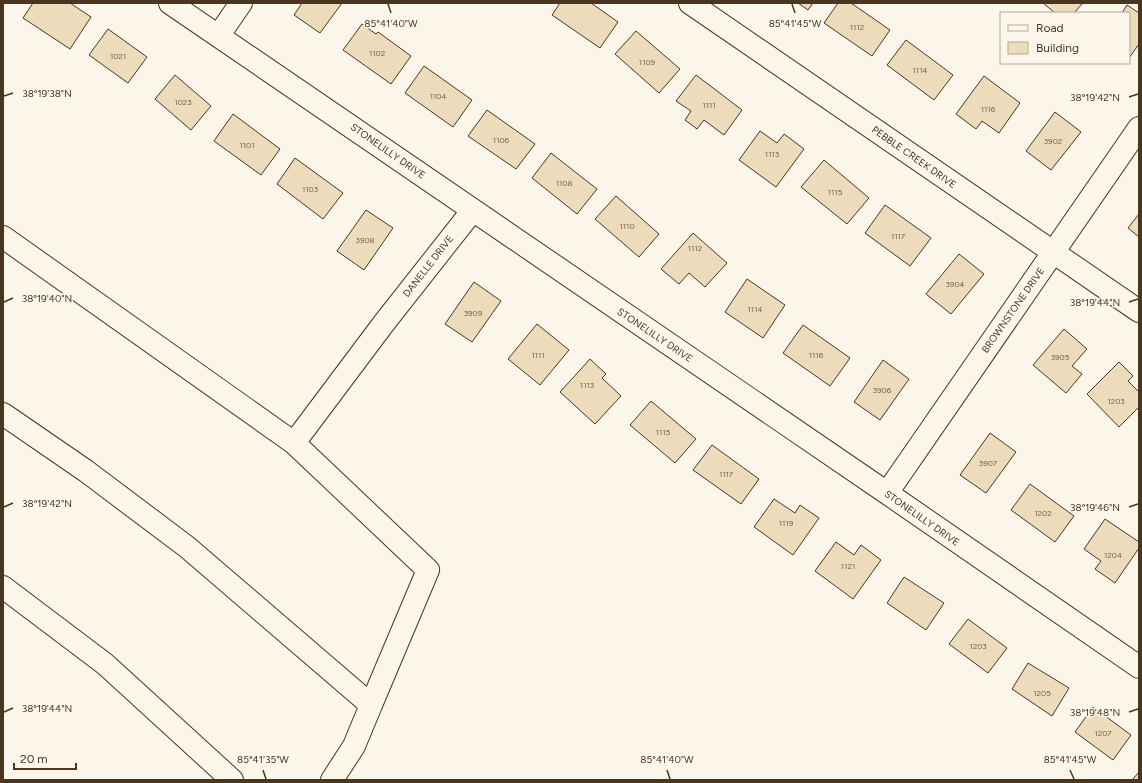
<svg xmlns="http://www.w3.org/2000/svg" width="1142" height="783" font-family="Figtree,sans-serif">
	<rect width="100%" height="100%" fill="#fbf6e9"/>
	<path fill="#ecdcbc" stroke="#4a3520" d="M33 3H70L91 17 70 49 23 18Z
		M302 3H342L320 33 294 15Z
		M560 3H591L618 22 600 48 552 15Z
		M798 3H813L808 10Z
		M838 3H851L890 30 872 56 824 23Z
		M1043 3H1083L1074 13H1055Z
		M1127 5 1139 13V44L1129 58V13H1122Z
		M362 24 376 34 378 32 411 56 391 84 343 50Z
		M108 29 147 57 128 83 89 55Z
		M636 31 680 69 659 93 615 54Z
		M906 40 953 75 934 100 887 65Z
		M424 66 472 100 453 127 405 93Z
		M175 75 211 106 191 130 155 99Z
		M696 75 742 110 724 135 704 120 697 129 685 120 691 111 676 101Z
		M984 76 1020 103 999 133 982 121 976 129 956 114Z
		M487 110 535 144 516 169 468 136Z
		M1055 112 1081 132 1051 170 1026 151Z
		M233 114 280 149 261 175 214 141Z
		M760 131 777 143 784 134 804 149 776 187 739 160Z
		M551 153 597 189 577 214 532 178Z
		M295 158 343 193 323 219 277 184Z
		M824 160 869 198 847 224 801 187Z
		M616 196 659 234 639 257 595 219Z
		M885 205 931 238 910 266 865 233Z
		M366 210 393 228 364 270 337 251Z
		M1139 214V237L1128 228Z
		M693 233 727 263 705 287 689 273 679 284 661 269Z
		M959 254 984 274 951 314 926 294Z
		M747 279 785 305 763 338 725 312Z
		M474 282 501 301 472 342 445 324Z
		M537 324 569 350 540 385 508 359Z
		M803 325 850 358 830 386 783 353Z
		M1064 329 1087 349 1072 366 1082 374 1066 393 1033 365Z
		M590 359 606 374 602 378 621 396 595 424 560 392Z
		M883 360 909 379 880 420 854 402Z
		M1119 362 1133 376 1128 381 1139 392V407L1119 427 1087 394Z
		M651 401 696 439 675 463 630 425Z
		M990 433 1016 452 986 493 960 475Z
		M712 445 759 479 741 504 693 470Z
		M1030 484 1074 516 1055 542 1011 510Z
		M774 499 795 513 800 505 819 518 793 555 754 527Z
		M1105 519 1139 542V548L1115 583 1095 569 1101 561 1084 549Z
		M836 542 854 555 861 545 881 560 853 599 815 571Z
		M904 577 944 603 926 630 887 603Z
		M968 619 1007 648 988 673 949 644Z
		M1028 663 1069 688 1052 716 1012 689Z
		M1093 707 1131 735 1113 760 1075 732Z
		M1139 772V780H1132Z"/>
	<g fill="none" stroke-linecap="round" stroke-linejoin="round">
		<g stroke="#4a3520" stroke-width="24">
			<path id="minor" d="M170 3 887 493 1139 667
				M690 3 1139 311
				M219 35 241 3
				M3 237 294 443 428 570 371 705
				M3 414 86 471 187 547 371 705 354 746 332 780
				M294 443 384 323 473 210
				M887 493 1139 128
				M3 587 105 664 232 780"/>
		</g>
		<use href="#minor" stroke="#fbf6e9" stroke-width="22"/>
	</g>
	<path fill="none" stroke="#4a3520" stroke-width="1.5" d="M388 4 391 13M792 4 795 13M4 96 13 93M1129 97 1138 94M4 302 13 298M1129 302 1138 299M4 507 13 503M1129 507 1138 504M4 712 13 708M1129 712 1138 709M263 770 266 779M667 770 670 779M1070 770 1074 779"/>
	<g text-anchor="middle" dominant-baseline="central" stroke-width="3" stroke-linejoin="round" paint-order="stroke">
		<g font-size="8" fill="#725f47">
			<text x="857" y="27">1112</text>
			<text x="377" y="53">1102</text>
			<text x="118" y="56">1021</text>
			<text x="647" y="62">1109</text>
			<text x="920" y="70">1114</text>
			<text x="438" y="96">1104</text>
			<text x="183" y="102">1023</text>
			<text x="709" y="105">1111</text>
			<text x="988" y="109">1116</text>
			<text x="501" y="140">1106</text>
			<text x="1053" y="141">3902</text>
			<text x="247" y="145">1101</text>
			<text x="772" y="154">1113</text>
			<text x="564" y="183">1108</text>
			<text x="310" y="189">1103</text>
			<text x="835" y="192">1115</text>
			<text x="627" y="226">1110</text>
			<text x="898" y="236">1117</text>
			<text x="365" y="240">3908</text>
			<text x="695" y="248">1112</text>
			<text x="955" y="284">3904</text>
			<text x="755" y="309">1114</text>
			<text x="473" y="313">3909</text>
			<text x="538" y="355">1111</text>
			<text x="816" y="355">1116</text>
			<text x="1060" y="357">3905</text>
			<text x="587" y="385">1113</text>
			<text x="882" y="390">3906</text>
			<text x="1116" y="401">1203</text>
			<text x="663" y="432">1115</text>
			<text x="988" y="463">3907</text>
			<text x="726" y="474">1117</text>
			<text x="1043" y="513">1202</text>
			<text x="786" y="523">1119</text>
			<text x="1113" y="555">1204</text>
			<text x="848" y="566">1121</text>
			<text x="978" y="646">1203</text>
			<text x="1042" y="693">1205</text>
			<text x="1103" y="733">1207</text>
		</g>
		<g font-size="10" fill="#4a3520" stroke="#fbf6e9">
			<text transform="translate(388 151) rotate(35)">STONELILLY DRIVE</text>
			<text transform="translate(914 157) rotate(35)">PEBBLE CREEK DRIVE</text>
			<text transform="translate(428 266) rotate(-52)">DANELLE DRIVE</text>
			<text transform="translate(1013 310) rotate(-55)">BROWNSTONE DRIVE</text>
			<text transform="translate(655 335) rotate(34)">STONELILLY DRIVE</text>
			<text transform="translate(922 518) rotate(35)">STONELILLY DRIVE</text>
		</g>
	</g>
	<g font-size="10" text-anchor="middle" fill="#4a3520" stroke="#fbf6e9" stroke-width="3" stroke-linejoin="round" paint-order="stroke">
		<text x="391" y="27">85°41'40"W</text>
		<text x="795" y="27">85°41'45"W</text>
		<text x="47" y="97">38°19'38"N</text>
		<text x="1095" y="101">38°19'42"N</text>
		<text x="47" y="302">38°19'40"N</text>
		<text x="1095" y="306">38°19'44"N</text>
		<text x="47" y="507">38°19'42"N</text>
		<text x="1095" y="511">38°19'46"N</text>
		<text x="47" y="712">38°19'44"N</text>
		<text x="1095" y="716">38°19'48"N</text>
		<text x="263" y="763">85°41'35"W</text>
		<text x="667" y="763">85°41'40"W</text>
		<text x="1070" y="763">85°41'45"W</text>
	</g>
	<rect width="1142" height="783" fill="none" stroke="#4a3520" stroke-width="8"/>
	<rect x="1000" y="12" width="130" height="52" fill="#fbf6e9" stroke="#b4a999"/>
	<rect x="1008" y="25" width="20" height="6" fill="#fbf6e9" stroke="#b4a999"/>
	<text x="1036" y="32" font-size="12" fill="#4a3520">Road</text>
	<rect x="1008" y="42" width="20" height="12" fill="#ecdcbc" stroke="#b4a999"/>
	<text x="1036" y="52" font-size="12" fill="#4a3520">Building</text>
	<path d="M14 763v6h62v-6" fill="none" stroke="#4a3520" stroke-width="2"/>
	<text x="20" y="763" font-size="12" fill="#4a3520" stroke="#fbf6e9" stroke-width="3" paint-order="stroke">20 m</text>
</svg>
